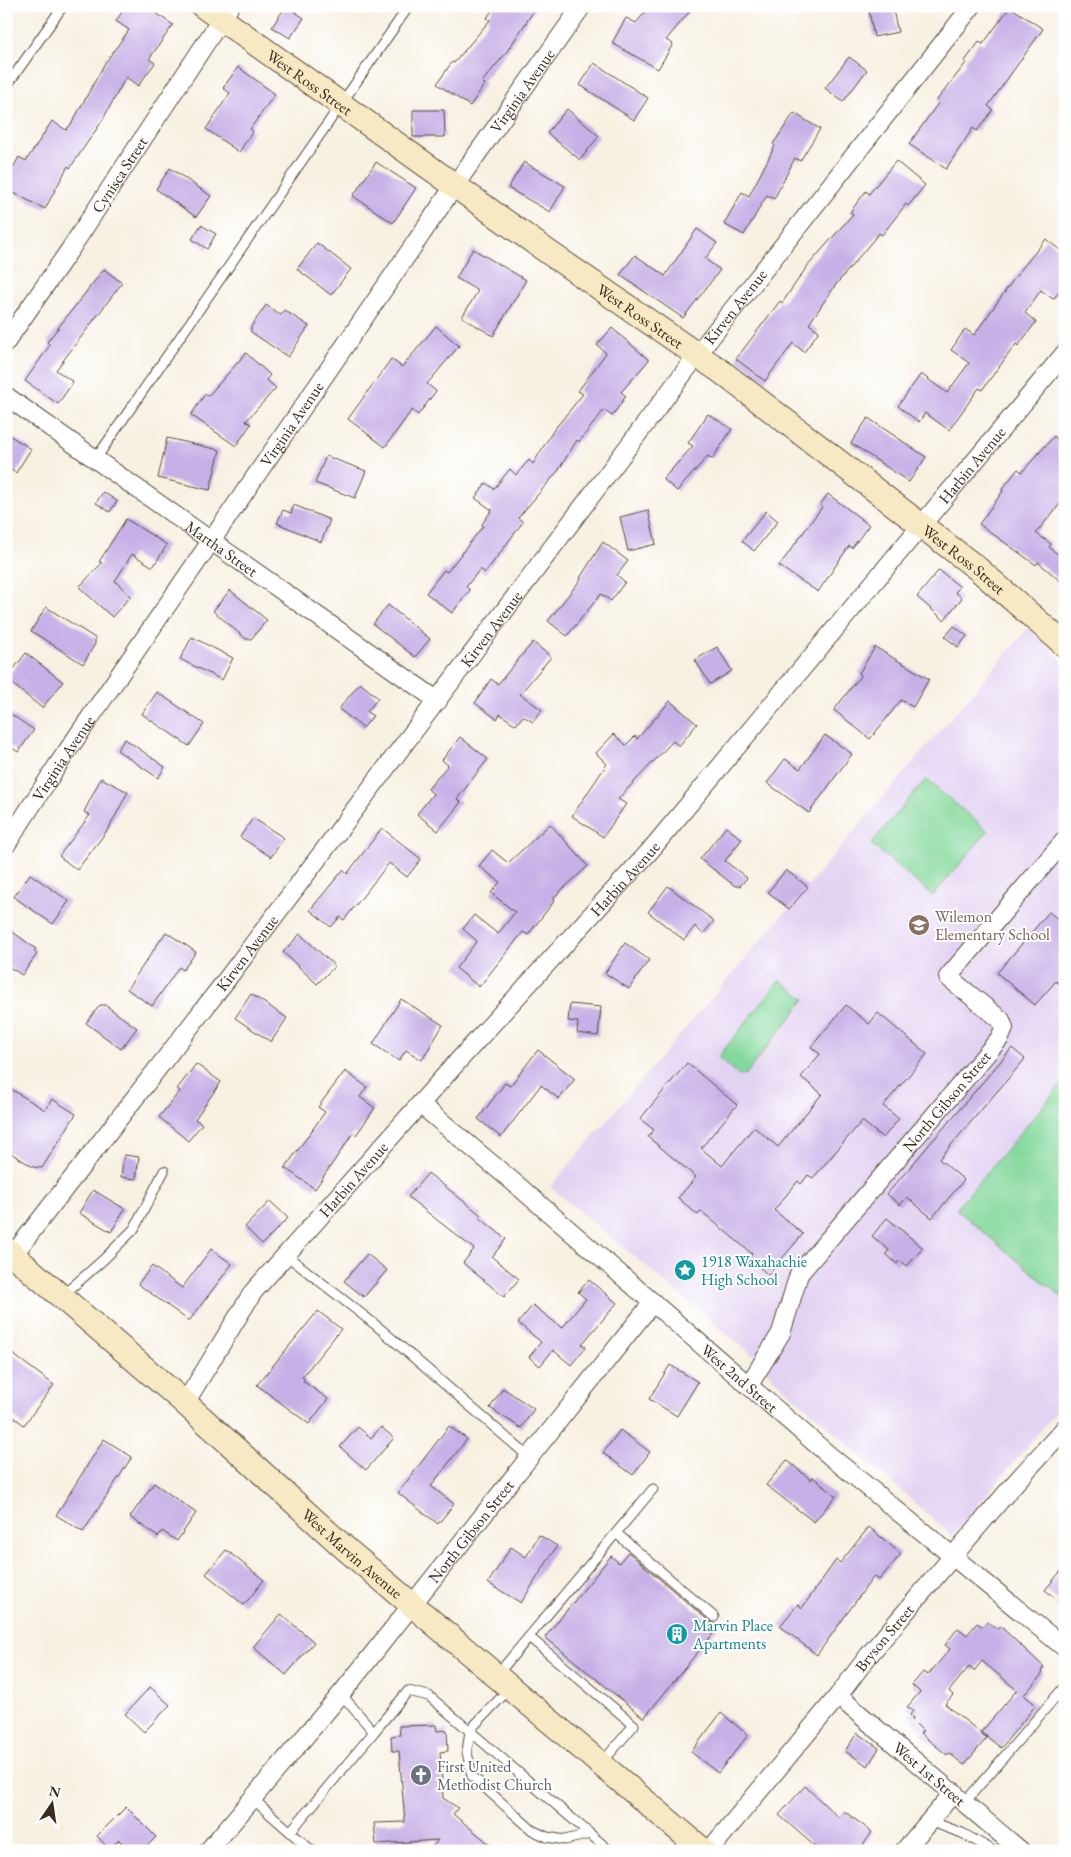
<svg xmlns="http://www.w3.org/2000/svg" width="1071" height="1857" font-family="'EB Garamond',serif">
	<rect width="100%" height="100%" fill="#fff"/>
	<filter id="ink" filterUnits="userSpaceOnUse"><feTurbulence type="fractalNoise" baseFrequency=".02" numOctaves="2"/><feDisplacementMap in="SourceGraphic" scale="10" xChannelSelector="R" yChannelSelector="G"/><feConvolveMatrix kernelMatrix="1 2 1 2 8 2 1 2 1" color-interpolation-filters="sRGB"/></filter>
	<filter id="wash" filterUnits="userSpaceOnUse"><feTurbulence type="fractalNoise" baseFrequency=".0096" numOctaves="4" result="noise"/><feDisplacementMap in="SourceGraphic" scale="20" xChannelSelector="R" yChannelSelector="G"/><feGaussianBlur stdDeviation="1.12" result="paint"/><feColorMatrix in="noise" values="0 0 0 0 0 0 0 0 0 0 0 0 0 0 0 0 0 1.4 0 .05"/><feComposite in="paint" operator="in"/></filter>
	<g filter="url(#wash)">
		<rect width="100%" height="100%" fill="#f7f1e2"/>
		<path fill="#e3d3f2" d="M1028 628 1065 663V1401L952 1536 771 1376 755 1357 550 1187Z"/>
		<path fill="#83d89b" stroke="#5f815c" d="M926 779 988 831 933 896 871 844Z
			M780 980 805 999 746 1074 739 1076 718 1057Z
			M1065 1080V1300L956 1209Z"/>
		<g id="blocks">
			<path fill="#c7b0e7" d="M126 6H146L173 25 149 59 155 63 138 86 126 77 102 121 70 168 68 166 45 209 6 189V180L19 157 26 161 52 121 66 130 72 123 105 63 129 30 116 21Z
				M286 6 304 18 290 38 272 27Z
				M495 6H537L506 53 482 82 485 84 470 106 437 84 452 62 454 63 490 20 487 18Z
				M650 6H694L666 40 673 44 658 69 612 43 626 18 636 23Z
				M892 6 898 32 874 37 869 11Z
				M1010 7 1043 29 988 106 993 110 977 131 973 128 946 169 909 144 939 102 937 100 966 63 965 61 979 42 983 44Z
				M849 57 867 70 843 102 825 88Z
				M594 63 648 98 634 120 580 85Z
				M238 67 275 94 250 129 253 131 239 152 206 129 230 93 223 88Z
				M567 109 599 136 580 160 547 133Z
				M413 110H444L445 137H413Z
				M794 113 820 129 800 161 795 158 774 199 767 195 744 235 724 224 742 192 749 196 775 146 773 144Z
				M896 161 925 185 908 206 906 204 882 235 879 233 834 287 809 324 819 331 804 352 793 343 765 381 736 359 780 301 782 303 806 268 853 214 850 212 866 191 869 194Z
				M376 162 416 188 393 223 353 196Z
				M524 162 565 186 550 212 508 188Z
				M170 168 211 196 196 217 156 189Z
				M201 225 216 234 207 249 192 239Z
				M697 229 717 243 705 259 720 270 683 318 620 275 635 255 665 276Z
				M1046 239 1065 254V285L1053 299 1041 290 1025 313 1036 322 1018 346 1016 344 982 390 979 388 949 430 925 413 919 422 898 406 921 374 947 393 969 363 951 350 965 329 974 335 1019 272Z
				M317 243 351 269 331 295 297 269Z
				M473 249 526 280 493 336 462 317 478 291 456 278Z
				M104 269 122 283 56 370 73 382 58 404 25 381 50 345 47 342Z
				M266 305 281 315 284 310 309 326 288 357 251 332V327Z
				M436 326 459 346 427 384 436 391 418 415 412 410 385 447 348 419 391 359 402 367Z
				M612 328 649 360 621 392 626 396 612 416 604 410 579 442 577 440 558 471 518 518 523 522 485 573 480 569 466 587 470 590 452 613 426 593 444 570 447 572 483 526 482 524 492 510 475 498 486 483 494 489 510 469 516 475 529 460 533 464 553 431 583 394 578 391 606 353 597 345Z
				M246 353 270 375 266 380 276 388 246 421 251 424 236 446 191 415 205 394 208 396Z
				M708 414 732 429 712 459 708 456 677 491 663 479 693 446 688 443Z
				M868 418 926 457 909 482 851 443Z
				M6 433 31 449 16 473 6 467Z
				M1054 436 1065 446V498L1036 533 1051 544 1049 547 1065 560V585L1038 562 1036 565 979 524 1003 491 1002 489 1018 469 1022 472Z
				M167 438 220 450 210 490 158 478Z
				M326 456 366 471 355 498 315 483Z
				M103 492 117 501 110 512 96 503Z
				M828 494 869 525 852 548 849 546 818 592 779 566 822 507 820 505Z
				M294 505 330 520 321 542 277 523 283 510 291 513Z
				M648 510 656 544 628 551 620 517Z
				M766 511 778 521 754 551 742 541Z
				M126 519 167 545 153 567 132 554 115 581 131 596 112 617 79 587 102 563 99 562Z
				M603 542 628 561 617 575 625 582 611 601 601 594 567 636 548 621 581 579 580 578Z
				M939 570 960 587 955 592 962 598 944 620 917 597Z
				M230 590 267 620 251 639H246L213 611Z
				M388 605 430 639 415 657 373 624Z
				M46 607 95 638V644L83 664 31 631Z
				M954 626 967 636 958 647 945 637Z
				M192 637 233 658 222 680 180 659Z
				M533 642 551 657 520 694 542 710 533 722 523 716 516 725 500 714 497 719 475 703 491 679 498 684Z
				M717 647 732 671 710 684 695 660Z
				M875 647 929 679 913 707 901 700 870 739 834 710 861 675 859 673Z
				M26 653 63 682 42 708 6 679Z
				M360 683 378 698 367 712 373 716 363 728 339 709Z
				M157 692 204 724 189 746 142 714Z
				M670 701 697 724 679 746 673 741 618 799 626 804 603 837 572 816 607 764 596 753 614 734 626 745 635 736 637 739Z
				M6 711 34 730 18 752 6 744Z
				M825 735 852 754 809 813 767 783 785 759 800 769Z
				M460 737 488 759 457 799 461 802 438 831 417 814 433 794 428 789 448 765 442 760Z
				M125 739 165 767 158 778 117 750Z
				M101 778 128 792 109 828 77 870 59 856 90 815 84 812Z
				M253 818 284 838 271 857 240 837Z
				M550 824 588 866 553 898 555 900 528 935 523 932 479 987 456 968 477 941 463 929 474 915 498 934 515 912 491 893 500 882 479 866 492 850 508 863Z
				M726 827 742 839 725 861 747 878 740 886H735L700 859Z
				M382 828 421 859 407 877 389 863 344 920 340 917 331 927 310 910 343 870 347 874Z
				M786 870 808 887 789 909 768 892Z
				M30 874 69 901 53 924 14 897Z
				M668 886 714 921 703 934 695 926 684 940 648 912Z
				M1049 912 1065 925V989L1056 981 1035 1005 997 973Z
				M6 927 36 949 34 951 37 954 22 975 6 965Z
				M166 932 196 952 183 970 179 967 152 1006 127 989Z
				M300 934 335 966 317 984 283 952Z
				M625 943 649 960 629 989 605 973Z
				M251 994 287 1018 271 1042 235 1018Z
				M401 999 443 1025 422 1060 406 1050 399 1061 373 1044Z
				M570 1004 601 1007 598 1036 577 1033 578 1022 568 1021Z
				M100 1005H105L137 1028 121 1049 86 1023Z
				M846 1005 869 1024 878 1013 927 1054 883 1106 899 1119 883 1138 862 1121 813 1178 808 1175 801 1184 798 1181 774 1210 803 1234 768 1275 749 1258 752 1254 701 1211 698 1215 678 1198 696 1177 648 1137 654 1130 640 1119 687 1063 737 1105 701 1148 722 1166 754 1127 778 1147 822 1094 801 1077 820 1054 811 1047Z
				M1012 1048 1025 1059 939 1159 964 1180 932 1218 907 1197 900 1205 887 1194Z
				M538 1050 575 1079 559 1099 541 1085 501 1137 478 1119 505 1083 510 1086Z
				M196 1064 221 1082 195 1119 202 1124 188 1141 159 1117 180 1091 177 1089Z
				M345 1071 367 1087 360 1097 375 1108 356 1135 353 1133 315 1189 285 1168 325 1112 318 1107Z
				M6 1086 45 1110 52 1099 76 1114 42 1168 33 1167 6 1150Z
				M124 1155 139 1157 136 1179 121 1177Z
				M428 1173 481 1215 479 1217 506 1239 492 1257 519 1279 504 1297 463 1263 474 1249 408 1197Z
				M93 1190 125 1209 111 1232 79 1213Z
				M270 1201 288 1218 262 1244 245 1227Z
				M887 1218 923 1248 907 1266 900 1260 897 1264 886 1254 889 1250 872 1236Z
				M211 1249 232 1264 189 1321 138 1284 152 1266 182 1288Z
				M367 1254 387 1270 364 1297 344 1281Z
				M589 1280 617 1303 582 1344 586 1347 571 1365 553 1350 540 1366 529 1357 541 1342 518 1323 533 1305 562 1328 586 1299 578 1292Z
				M318 1311 341 1329 302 1377 305 1379 303 1381 328 1399 309 1424 257 1385Z
				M6 1349 54 1385 24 1425 6 1411Z
				M670 1365 698 1382 677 1416 649 1399Z
				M503 1388 534 1409 521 1428 490 1408Z
				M449 1426 467 1439 431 1486 454 1504 438 1524 398 1493Z
				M358 1427 371 1438 381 1427 394 1438 366 1470 340 1447Z
				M620 1430 650 1452 633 1475 603 1453Z
				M104 1439 132 1457 83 1532 56 1515Z
				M787 1460 811 1480 813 1477 836 1496 814 1522 766 1485Z
				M154 1483 196 1513 177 1541 162 1531 158 1537 130 1517Z
				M869 1527 901 1554 879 1580 874 1576 817 1655 780 1626 798 1604 802 1608 836 1560 840 1563Z
				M539 1535 557 1546 521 1603 488 1583 511 1547 526 1557Z
				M226 1550 264 1580 244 1605 206 1574Z
				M628 1552 710 1622 720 1625 644 1718 545 1637 611 1556 619 1563Z
				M1065 1566V1606L1045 1590Z
				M281 1614 314 1642 286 1675 253 1647Z
				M987 1622 999 1629 1001 1627 1044 1667 1041 1671 1043 1673 1024 1695 1036 1705 1001 1748 981 1732 1017 1690 982 1661 974 1671 969 1667 949 1691 953 1695 945 1704 987 1738 964 1765 949 1753 947 1755 920 1733 923 1731 912 1720 913 1718 910 1715 913 1711 907 1707 920 1692 912 1685 923 1672 928 1675 950 1649 945 1645 958 1628 967 1635 977 1623 983 1627Z
				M150 1687 170 1705 144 1732 125 1714Z
				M721 1713 748 1735 718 1773 691 1752Z
				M436 1725 437 1731 447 1730 448 1751 440 1752 443 1798 458 1808 453 1814 498 1851H429L438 1840 376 1844 374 1823 405 1822 399 1751H392L391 1736 400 1735 399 1726Z
				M857 1733 879 1748 868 1766 845 1751Z
				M805 1786 839 1818 844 1811 872 1832 859 1851H820L779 1815Z
				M126 1807 156 1837 142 1851H130L119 1840 109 1849 97 1836Z"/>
		</g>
	</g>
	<g filter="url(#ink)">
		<use href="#blocks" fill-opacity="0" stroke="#57483b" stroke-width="1"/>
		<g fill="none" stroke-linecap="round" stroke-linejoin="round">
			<g stroke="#57483b" stroke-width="11">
				<path id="lane" d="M6 87 63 6
					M95 460 409 6
					M286 1255 377 1326 529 1457
					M62 1296 103 1260 134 1229 164 1171
					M616 1533 714 1617
					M529 1637 634 1725 601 1764
					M496 1676 653 1489
					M510 1688 470 1730 467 1752 472 1776 532 1830 547 1837 565 1840 590 1834
					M374 1732 408 1691 429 1696 610 1851
					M253 1799 312 1851
					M965 1802 1065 1686
					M929 1821 962 1833 994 1851
					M290 1832 374 1732 341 1694"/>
			</g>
			<g stroke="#57483b" stroke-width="20">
				<g id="street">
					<path id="s1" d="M6 342 69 251 230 6"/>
					<path id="s2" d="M6 396 438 701"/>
					<path id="s3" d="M6 845 57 766 455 185 582 6"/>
					<path id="s4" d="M420 1104 517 1185 830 1456 1065 1648"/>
					<path id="s5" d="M13 1255 227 979 707 342 972 6"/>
					<path id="s6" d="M749 1385 781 1333 799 1274 1000 1038 1004 1028 1001 1020 948 977 1065 840"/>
					<path id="s7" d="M185 1403 253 1292 459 1060 649 852 1065 353"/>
					<path id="s8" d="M838 1696 1021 1851"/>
					<path id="s9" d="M208 1851 341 1694 653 1302"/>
					<path id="s10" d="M709 1851 838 1696 869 1655 1015 1483 1065 1428"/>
					<path d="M904 1851 954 1792"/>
				</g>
			</g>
			<g stroke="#57483b" stroke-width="26">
				<g id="secondary">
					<path id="s11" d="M203 6 548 252 719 370 978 569 1065 645"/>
					<path id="s12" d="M6 1249 185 1403 347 1550 704 1851"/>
				</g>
			</g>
			<use href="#lane" stroke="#fff" stroke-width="9"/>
			<use href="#street" stroke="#fff" stroke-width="18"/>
			<use href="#secondary" stroke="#f7e9c3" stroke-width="24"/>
		</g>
	</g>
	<defs>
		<g id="school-disc" transform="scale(1.125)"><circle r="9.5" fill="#8d6e63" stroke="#fff"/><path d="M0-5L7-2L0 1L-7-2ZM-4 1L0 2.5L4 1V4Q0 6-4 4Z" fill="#fff"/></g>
		<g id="sight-disc" transform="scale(1.125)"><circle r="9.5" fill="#0f9aa8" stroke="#fff"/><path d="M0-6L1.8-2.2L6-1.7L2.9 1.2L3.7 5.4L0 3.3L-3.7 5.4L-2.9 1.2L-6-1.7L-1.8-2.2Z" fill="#fff"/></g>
		<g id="building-disc" transform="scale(1.125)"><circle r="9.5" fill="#0f9aa8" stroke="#fff"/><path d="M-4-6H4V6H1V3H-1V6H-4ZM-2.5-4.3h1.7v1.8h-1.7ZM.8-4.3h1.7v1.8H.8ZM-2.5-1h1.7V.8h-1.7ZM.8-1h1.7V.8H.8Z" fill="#fff"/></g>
		<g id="church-disc" transform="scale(1.125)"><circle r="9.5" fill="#6b7280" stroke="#fff"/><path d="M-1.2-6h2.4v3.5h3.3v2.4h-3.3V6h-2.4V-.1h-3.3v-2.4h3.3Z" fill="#fff"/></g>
	</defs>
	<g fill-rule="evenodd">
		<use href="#school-disc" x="919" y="925"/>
		<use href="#sight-disc" x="685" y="1270"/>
		<use href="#building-disc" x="677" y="1634"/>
		<use href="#church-disc" x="421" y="1775"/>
	</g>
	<g text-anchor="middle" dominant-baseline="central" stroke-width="4" stroke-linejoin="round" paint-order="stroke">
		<g font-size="16" fill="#3b2a1e" stroke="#fff">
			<text stroke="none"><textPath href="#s11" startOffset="131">West Ross Street</textPath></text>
			<text stroke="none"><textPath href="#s3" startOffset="914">Virginia Avenue</textPath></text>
			<text stroke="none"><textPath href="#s1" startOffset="202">Cynisca Street</textPath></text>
			<text stroke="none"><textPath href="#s5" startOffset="1192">Kirven Avenue</textPath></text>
			<text stroke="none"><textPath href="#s11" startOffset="536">West Ross Street</textPath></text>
			<text stroke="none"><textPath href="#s3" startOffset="509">Virginia Avenue</textPath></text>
			<text stroke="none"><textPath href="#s7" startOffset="1226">Harbin Avenue</textPath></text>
			<text stroke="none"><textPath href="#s2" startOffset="264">Martha Street</textPath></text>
			<text stroke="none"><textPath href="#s11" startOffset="941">West Ross Street</textPath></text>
			<text stroke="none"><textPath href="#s5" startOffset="788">Kirven Avenue</textPath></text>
			<text stroke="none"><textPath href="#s3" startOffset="104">Virginia Avenue</textPath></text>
			<text stroke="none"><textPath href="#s7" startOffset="686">Harbin Avenue</textPath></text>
			<text stroke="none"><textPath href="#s5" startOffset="382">Kirven Avenue</textPath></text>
			<text stroke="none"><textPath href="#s6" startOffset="350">North Gibson Street</textPath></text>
			<text stroke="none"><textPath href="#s7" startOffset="281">Harbin Avenue</textPath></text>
			<text stroke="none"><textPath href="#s4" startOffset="421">West 2nd Street</textPath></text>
			<text stroke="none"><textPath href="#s9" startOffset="414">North Gibson Street</textPath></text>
			<text stroke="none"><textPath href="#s12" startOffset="461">West Marvin Avenue</textPath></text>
			<text stroke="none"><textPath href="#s10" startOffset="276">Bryson Street</textPath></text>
			<text stroke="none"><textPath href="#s8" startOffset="120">West 1st Street</textPath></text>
		</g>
		<g font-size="16" fill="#785e54" stroke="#fff" text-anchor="start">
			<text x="935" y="916">Wilemon<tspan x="935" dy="18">Elementary School</tspan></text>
		</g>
		<g font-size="16" fill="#0d838f" stroke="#fff" text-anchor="start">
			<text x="701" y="1261">1918 Waxahachie<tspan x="701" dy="18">High School</tspan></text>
			<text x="693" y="1625">Marvin Place<tspan x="693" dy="18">Apartments</tspan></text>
		</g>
		<g font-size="16" fill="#5b616d" stroke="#fff" text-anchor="start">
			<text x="437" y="1766">First United<tspan x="437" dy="18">Methodist Church</tspan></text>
		</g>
	</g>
	<rect width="1071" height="1857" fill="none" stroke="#fff" stroke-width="25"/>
	<g transform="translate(52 1804) rotate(13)" stroke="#ffffff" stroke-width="4" paint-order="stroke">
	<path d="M0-4L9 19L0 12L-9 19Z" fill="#3b2a1e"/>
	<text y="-8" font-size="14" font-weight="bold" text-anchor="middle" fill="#3b2a1e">N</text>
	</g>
</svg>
